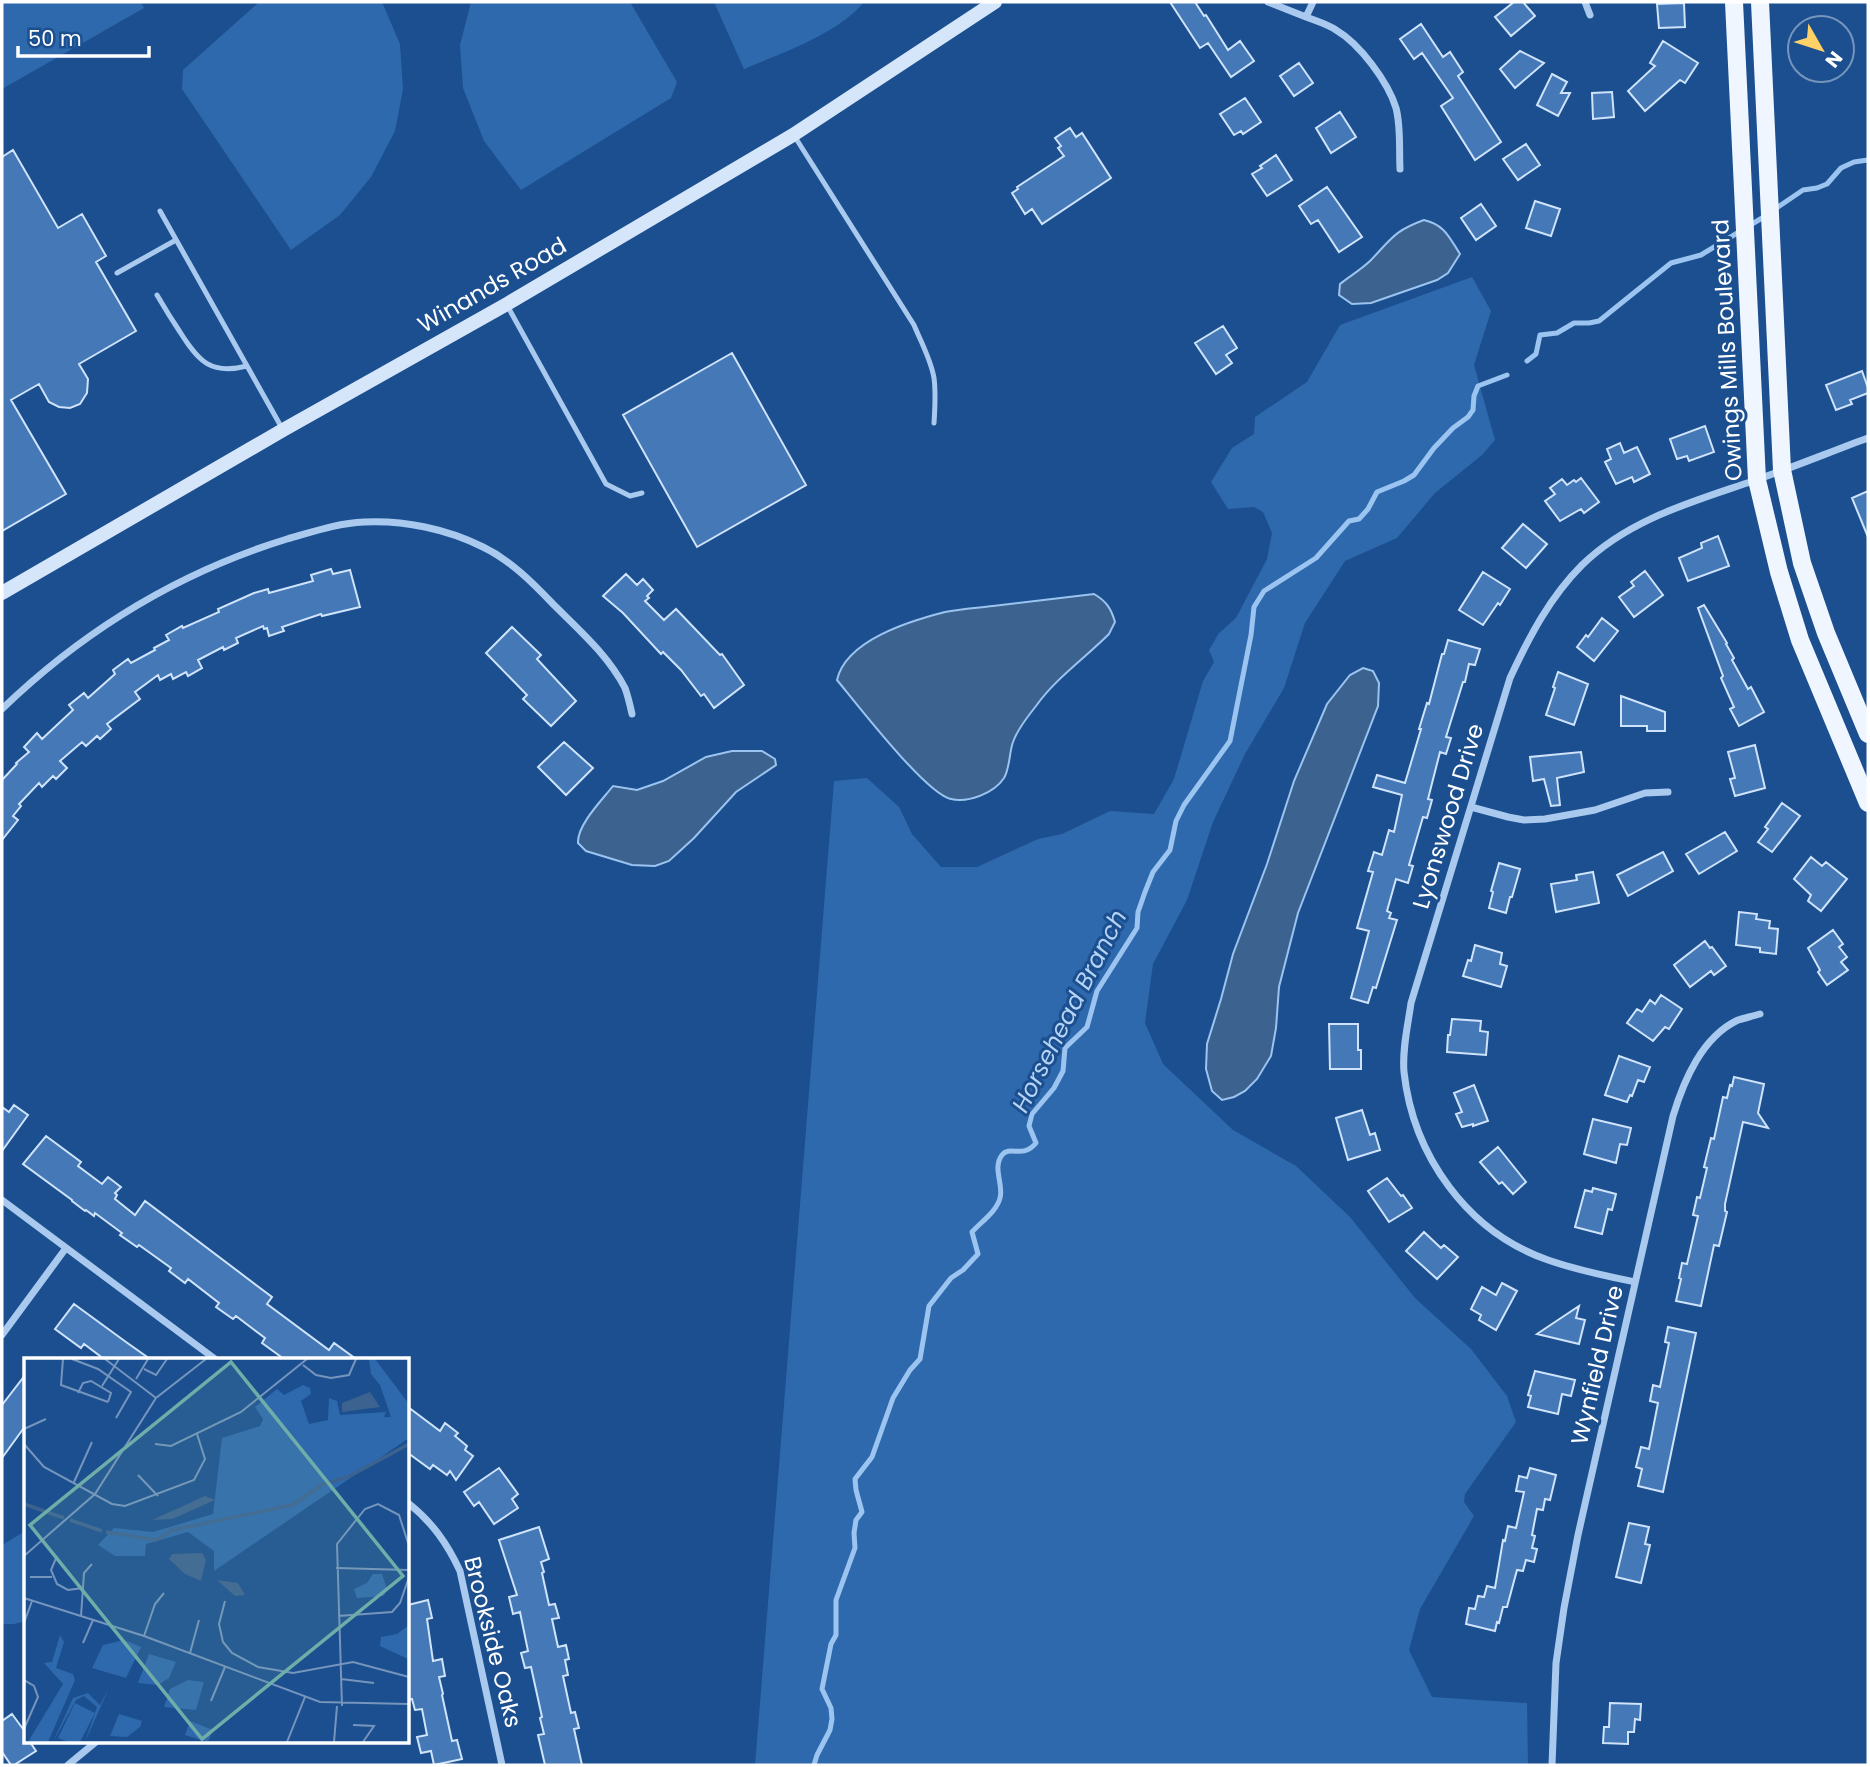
<svg xmlns="http://www.w3.org/2000/svg" width="1870" height="1767" font-family="Poppins,sans-serif">
	<rect width="100%" height="100%" fill="#1b4f8f"/>
	<path fill="#2e69ad" d="M2 2H141L144 8 2 89Z
		M259 2H382L400 44 403 89 395 131 371 177 340 215 291 250 182 89 183 70Z
		M471 2H630L677 82 671 98 521 190 484 141 463 88 460 45Z
		M714 2H864C838 34 782 53 744 69Z
		M1472 277 1491 311 1474 365 1495 440 1482 455 1435 493 1397 538 1345 561 1305 623 1284 688 1245 754 1213 822 1187 900 1153 964 1145 1023 1163 1064 1233 1130 1296 1166 1350 1217 1415 1298 1471 1349 1507 1396 1516 1422 1465 1494 1464 1502 1474 1516 1420 1609 1409 1650 1432 1697 1527 1703 1528 1765H755L834 781 867 778 899 807 912 834 941 867H977L1038 839 1062 834 1110 811 1154 814 1174 779 1203 681 1214 662 1209 650 1219 633 1236 618 1267 559 1272 533 1263 512 1254 507 1228 509 1211 482 1232 448 1254 434 1255 417 1307 382 1340 325Z
		M26 1522V1621L14 1624H2V1545L22 1533Z"/>
	<path fill="#3c6290" stroke="#9cc4f0" stroke-width="2" d="M1424 220C1445 225 1449 237 1460 254L1448 273 1437 280 1371 303 1352 304 1339 295 1340 284C1350 276 1362 269 1371 260 1392 238 1394 231 1424 220Z
		M1094 594C1106 601 1111 608 1115 622L1109 634C1085 658 1056 678 1036 706 1028 716 1017 730 1013 742 1009 753 1010 768 1004 778 994 793 969 803 951 799 926 794 856 703 837 680 846 640 910 621 945 612 961 609 977 608 993 606 1027 602 1060 598 1094 594Z
		M1363 668 1373 671 1379 683 1378 706 1298 913 1279 987 1276 1028 1271 1056 1257 1079 1245 1091 1234 1097 1222 1100 1212 1091 1206 1069 1207 1044 1221 999 1233 954 1267 864 1294 781 1327 704 1350 675Z
		M732 751H762L775 759 776 765 736 792 694 838 669 861 655 866 632 865 586 851 578 843C577 825 602 800 613 786L637 790 663 781 706 757Z"/>
	<g fill="none" stroke-linecap="round" stroke-linejoin="round">
		<path stroke="#9cc4f0" stroke-width="5" d="M1775 209 1803 190 1817 188 1827 184 1841 168 1854 162 1868 160
			M1527 361 1536 354 1540 335 1557 333 1574 323H1589L1599 321 1671 263 1701 255 1767 215
			M814 1765 817 1755 830 1730 832 1719 831 1708 822 1689 831 1644 836 1635V1600L855 1548 854 1533 856 1520 862 1512 856 1490 855 1479 872 1457 893 1398 910 1370 920 1359 929 1306 951 1278 963 1270 978 1254 972 1232C981 1222 997 1211 1000 1198 1004 1185 992 1168 1002 1155 1010 1145 1023 1159 1036 1143L1029 1126 1032 1114 1054 1088 1063 1071 1065 1048 1087 1027 1097 991 1137 928 1138 912 1145 892 1153 872 1170 850 1176 821 1184 805 1230 741 1251 635 1254 607 1264 591 1316 558 1349 521 1359 519 1368 509 1377 492 1404 481 1414 475 1434 448 1453 428 1468 417 1473 410 1474 396 1478 386 1507 375"/>
	</g>
	<path fill="#4478b7" stroke="#cfe3fa" stroke-width="2" d="M1170 2H1195L1204 16 1206 15 1228 50 1240 41 1254 61 1231 77 1208 43 1200 48Z
		M1514 2H1523L1535 16 1511 36 1495 17Z
		M1684 3 1685 27 1659 28 1657 4Z
		M1421 24 1443 57 1450 52 1463 72 1458 76 1501 142 1475 160 1441 106 1453 98 1422 53 1414 59 1400 39Z
		M1663 41 1698 63 1685 83 1680 80 1645 111 1628 91 1655 66 1650 63Z
		M1520 51 1544 63 1515 88 1500 69Z
		M1299 63 1313 83 1294 96 1280 76Z
		M1552 74 1567 82 1561 93H1570L1558 116 1537 105Z
		M1612 92 1614 117 1593 119 1592 93Z
		M1245 98 1261 122 1243 134 1241 131 1234 135 1220 114Z
		M1340 112 1356 137 1331 153 1316 128Z
		M1070 128 1076 137 1082 133 1111 178 1042 224 1032 209 1025 214 1012 193 1018 189 1017 187 1064 156 1058 148 1061 146 1055 138Z
		M1526 144 1540 165 1518 180 1503 159Z
		M13 150 58 228 82 214 106 256 96 262 136 331 79 364 88 379 87 393 80 404 70 408 59 407 49 402 39 384 11 400 66 494 2 531V157Z
		M1276 155 1292 180 1267 196 1252 174 1262 168 1260 166Z
		M1327 187 1362 237 1339 252 1318 220 1311 224 1299 206Z
		M1535 201 1560 209 1551 236 1526 228Z
		M1481 204 1496 226 1476 240 1461 218Z
		M1223 326 1237 348 1226 355 1232 363 1216 374 1195 343Z
		M732 353 806 485 697 547 623 415Z
		M1862 371 1868 388V393L1850 400 1852 404 1836 410 1826 385Z
		M1705 426 1714 452 1689 461 1687 456 1677 459 1670 439Z
		M1620 443 1624 453 1637 447 1650 474 1634 482 1632 477 1616 484 1605 462 1611 459 1607 449Z
		M1581 478 1599 502 1584 513 1581 509 1560 521 1545 501 1555 494 1550 488 1562 479 1567 485 1574 480 1576 482Z
		M1868 491V537L1852 498Z
		M1523 524 1547 544 1526 568 1502 548Z
		M1718 536 1729 566 1688 581 1679 558 1702 548 1701 543Z
		M331 569 333 574 350 570 360 607 322 616 321 614 282 627 284 631 269 636 267 628 264 629 263 626 236 638 238 643 224 650 223 647 198 660 202 668 188 676 186 672 173 679 171 674 160 680 158 675 135 692 140 699 107 724 111 729 100 739 97 736 86 746 82 742 60 761 67 768 56 779 53 776 42 787 39 783 19 804 21 806 13 816 18 820 2 840V780L17 764 16 763 29 752 24 747 37 733 42 739 73 710 69 705 84 693 88 698 115 674 113 670 128 659 131 663 155 650 154 648 169 640 166 635 182 626 183 628 219 612 218 609 254 593 268 589 269 593 313 581 311 575Z
		M1645 571 1663 595 1634 617 1619 597 1634 586 1631 582Z
		M1483 572 1510 589 1500 605 1498 603 1483 625 1459 610Z
		M626 574 637 585 643 579 653 590 647 596 649 598 645 601 664 620 676 609 720 655 722 654 744 685 714 708 704 694 701 696 681 670 663 652 661 654 623 613 603 596Z
		M1704 605 1727 643 1726 644 1734 658 1732 660 1748 689 1751 687 1764 712 1739 726 1730 709 1734 707 1721 678 1723 676 1698 608Z
		M1602 618 1618 631 1594 661 1577 647 1586 635 1588 637Z
		M512 627 541 655 537 659 576 701 551 726 523 699 527 695 486 653Z
		M1448 640 1480 649 1475 665 1469 664 1465 682H1463L1446 737 1451 738 1446 754 1440 752 1428 799 1432 800 1427 818 1423 817 1409 865 1413 866 1408 883 1396 879 1387 911 1391 913 1389 918 1397 920 1376 988 1373 987 1368 1003 1351 998 1369 931 1357 928 1373 872 1368 871 1374 852 1382 855 1389 830 1394 832 1402 795 1373 787 1377 775 1405 783 1421 729H1419L1427 703 1429 704 1442 654H1444Z
		M1558 672 1588 684 1574 725 1546 715 1555 688 1553 687Z
		M1621 696 1665 712V731H1647V726H1621Z
		M564 742 593 768 566 795 538 767Z
		M1755 745 1765 788 1735 796 1730 779 1735 778 1728 752Z
		M1581 752 1584 772 1557 778 1560 805 1551 806 1544 779 1533 781 1530 757Z
		M1782 803 1800 816 1772 852 1758 842 1768 829 1765 827Z
		M1725 832 1737 851 1699 874 1686 854Z
		M1663 852 1673 871 1628 896 1617 875Z
		M1811 857 1822 866 1826 862 1847 879 1821 911 1808 901 1811 895 1794 879Z
		M1499 863 1520 869 1512 897H1510L1506 913 1489 908 1493 892 1491 891Z
		M1593 872 1599 903 1556 912 1551 884 1577 880 1576 875Z
		M1739 912 1757 914 1756 919 1770 921 1769 928 1778 929 1776 954 1760 952V948L1736 945Z
		M1833 930 1843 944 1839 947 1847 957 1841 962 1848 970 1827 985 1818 972 1820 970 1808 948Z
		M1705 941 1710 948 1712 947 1726 966 1714 975 1711 971 1690 987 1674 965Z
		M1475 945 1502 953 1500 964 1507 966 1501 987 1463 976 1468 960 1471 961Z
		M1661 995 1682 1009 1669 1029 1665 1027 1653 1041 1627 1023 1637 1009 1642 1012 1650 1000 1655 1004Z
		M1452 1019 1481 1021 1480 1031 1488 1032 1486 1055 1447 1052 1448 1035H1450Z
		M1329 1024H1358V1050H1361V1069H1330Z
		M1619 1056 1650 1067 1644 1082 1638 1080 1632 1096 1630 1095 1627 1102 1605 1095Z
		M1734 1077 1764 1084 1758 1113 1768 1128 1743 1122 1725 1204V1211L1727 1212 1719 1246 1714 1245 1701 1306 1676 1301 1681 1279 1679 1278 1682 1263 1687 1264 1698 1216 1693 1215 1697 1197 1700 1198 1707 1168 1704 1167 1711 1138 1714 1139 1723 1097 1727 1098 1730 1085 1732 1086Z
		M1474 1085 1488 1121 1473 1126V1124L1462 1127 1456 1114 1462 1112 1454 1093Z
		M14 1105 28 1115 2 1151V1107L9 1112Z
		M1362 1110 1370 1135 1375 1133 1380 1150 1348 1160 1336 1118Z
		M1593 1119 1631 1128 1627 1145 1620 1144 1616 1163 1584 1154Z
		M46 1136 81 1162 78 1166 102 1184 108 1177 121 1187 115 1193 117 1195 115 1199 135 1215 145 1201 272 1297 267 1304 329 1350 334 1343 356 1359H284L262 1343 265 1338 236 1316 233 1319 216 1307 219 1303 188 1279 185 1283 169 1271 171 1268 139 1245 137 1247 120 1235 122 1233 95 1213 94 1216 86 1210 85 1211 72 1201V1200L23 1164Z
		M1498 1147 1526 1182 1513 1194 1502 1182 1499 1184 1480 1162Z
		M1387 1178 1401 1196 1403 1195 1412 1208 1389 1222 1368 1191Z
		M1593 1188 1616 1194 1612 1210 1608 1209 1602 1234 1575 1227 1585 1190 1592 1192Z
		M1424 1232 1441 1248 1444 1245 1458 1257 1437 1279 1406 1251Z
		M1502 1283 1517 1291 1496 1330 1479 1320 1481 1315 1471 1309 1482 1287 1496 1295Z
		M74 1304 126 1342 150 1359H104L84 1344 81 1348 55 1329Z
		M1579 1306 1576 1318 1585 1320 1579 1344 1537 1334Z
		M1668 1327 1696 1333 1663 1492 1638 1486 1642 1469 1636 1467 1641 1447 1649 1449 1658 1403 1650 1401 1653 1385 1660 1387 1669 1343 1665 1342Z
		M1535 1371 1575 1380 1571 1396 1562 1394 1558 1414 1528 1407 1531 1396 1528 1395Z
		M26 1374V1425L2 1458V1405Z
		M408 1407 440 1431 445 1423 458 1433 455 1436 467 1446 465 1450 473 1456 456 1480 450 1471 447 1475 433 1465 430 1469 408 1453Z
		M499 1468 518 1494 512 1499 518 1508 494 1524 479 1502 474 1506 464 1492Z
		M1530 1468 1556 1475 1550 1500 1545 1499 1543 1510 1537 1509 1532 1535 1535 1536 1532 1548 1537 1549 1534 1562 1526 1560 1523 1571 1517 1570 1507 1607H1503L1499 1623 1497 1622 1495 1631 1466 1624 1469 1608 1475 1609 1478 1596 1484 1597 1487 1586 1495 1588 1503 1540 1505 1541 1508 1526 1516 1528 1524 1492 1516 1491 1519 1476 1527 1478Z
		M1629 1523 1649 1527 1645 1544 1650 1545 1641 1583 1616 1577Z
		M539 1527 549 1559 541 1562 544 1572 542 1573 549 1605 555 1604 559 1618 552 1619 558 1647 566 1645 569 1659 565 1660 568 1675 563 1676 571 1713 575 1712 579 1728 574 1729 582 1765H545L538 1735 544 1734 540 1718 542 1717 540 1708 531 1667 525 1668 521 1653 528 1651 520 1612 513 1614 509 1597 517 1595 499 1540Z
		M428 1600 432 1618 427 1619 433 1661 442 1659 445 1676 439 1677 443 1694 442 1695 452 1741 457 1740 462 1759 434 1765 431 1751 421 1753 417 1737 427 1735 422 1709 415 1710 412 1699 408 1700V1605Z
		M1610 1703 1641 1704 1640 1720 1635 1719 1634 1732H1628V1744L1603 1743 1604 1727H1609Z
		M12 1714 26 1733V1741H31L30 1742 36 1751 14 1765H11L2 1752V1721Z"/>
	<g fill="none" stroke-linecap="round" stroke-linejoin="round">
		<path stroke="#a9c9ee" stroke-width="5" d="M795 137 914 325C921 342 931 360 934 378 936 393 935 408 934 423
			M160 211 283 430
			M117 273 176 240
			M157 295C164 307 172 320 180 332 199 362 211 375 247 366
			M508 307 606 484 630 496 642 493"/>
		<path stroke="#a9c9ee" stroke-width="7" d="M1268 2 1306 17 1313 2
			M1585 2 1590 15
			M1306 17C1316 21 1327 24 1336 30 1360 44 1388 82 1396 108 1401 127 1399 149 1400 169
			M2 709C84 630 177 573 287 539 312 532 338 523 364 522 404 520 447 529 483 547 510 560 532 582 553 604 579 630 608 655 625 688 628 696 630 705 632 714
			M1471 807 1508 817 1524 820 1545 819 1595 810 1645 793 1668 792
			M2 1200 215 1359
			M1635 1282C1606 1276 1576 1270 1548 1260 1467 1232 1413 1155 1404 1072 1402 1049 1408 1025 1411 1003L1510 678C1529 637 1550 597 1582 565 1629 519 1692 502 1753 481 1791 468 1830 452 1868 438
			M2 1335 66 1248
			M408 1503C432 1522 447 1543 460 1571L502 1765
			M68 1765 97 1741
			M1552 1765 1556 1663 1564 1608 1578 1535 1673 1116C1684 1080 1702 1037 1738 1020 1745 1018 1753 1016 1760 1014"/>
		<path stroke="#d6e6fa" stroke-width="14" d="M2 593 283 430 507 304 793 135 995 2"/>
		<path stroke="#f0f6ff" stroke-width="18" d="M1734 2 1757 480 1779 572 1800 640 1868 803
			M1760 2 1782 470 1802 563 1826 633 1868 734"/>
	</g>
	<g text-anchor="middle" dominant-baseline="central" stroke-width="6" stroke-linejoin="round" paint-order="stroke">
		<g font-size="23" fill="#fff" stroke="#1b4f8f">
			<text transform="translate(492 285) rotate(-30)">Winands Road</text>
			<text transform="translate(1727 350) rotate(-93)">Owings Mills Boulevard</text>
			<text transform="translate(1448 816) rotate(-73)">Lyonswood Drive</text>
			<text transform="translate(1597 1365) rotate(-77)">Wynfield Drive</text>
			<text transform="translate(493 1642) rotate(76)">Brookside Oaks</text>
		</g>
		<g font-size="24" font-style="italic" fill="#b5d3f5" stroke="#1b4f8f">
			<text transform="translate(1069 1011) rotate(-63)">Horsehead Branch</text>
		</g>
	</g>
	<g transform="translate(24 1358)">
		<rect width="385" height="385" fill="#1b4f8f"/>
		<path d="M345 1H351L385 46V80L190 213V193L164 174 122 186 121 198H91L74 187 90 170 129 174 189 156 198 80 236 68 239 61 231 49 253 31 260 37 279 27 286 30 287 36 277 43 285 66 304 62 305 40 313 43 316 57 362 54 360 59H367L356 27 347 16ZM349 216H358L363 231 360 238 333 240 330 231 343 225ZM385 267 384 301 356 288 357 279 373 276ZM36 277 40 284 32 310 49 316 51 322 24 384H4L39 326 20 305 28 304ZM100 282 117 289 102 320 68 310 79 287ZM125 296 152 304 145 320 134 327 114 325ZM164 322 180 324 172 352 140 349 146 331ZM85 330 61 384 73 349 60 338 52 342 29 384 49 340 64 335 76 347ZM51 345 71 355 56 384H44L34 380ZM95 356 118 363 116 369 103 379 86 378ZM166 363 189 372 184 384 161 377Z" fill="#2e69ad"/>
		<path d="M346 34 356 49 318 54V45ZM181 138 191 142 148 161 128 162ZM178 195 182 202 177 223 161 216 145 201 148 196ZM193 222 214 225 221 237 211 238Z" fill="#3c6290"/>
		<path fill="none" stroke="#3c6290" stroke-width="3.5" d="M0 146 40 160M46 162 78 173M82 174 132 182 149 172 268 147 297 127 326 118 385 86"/>
		<path fill="none" stroke="#7695bc" stroke-width="2" d="M39 1 37 27 84 44M48 1 74 11 107 34 92 60M81 1 132 40M279 7 292 17 307 20 325 17 332 1M120 11 132 17 143 1M112 21 124 1M78 28 95 1M54 35 59 25 67 23 87 35 84 44M0 71 22 61M0 86 20 109 88 146 101 148 170 122 181 101 173 76M131 86 147 88 217 54 283 1M114 117 134 138M50 124 68 84M0 198 71 136 132 40 182 1M33 198 27 212 33 226 44 232 59 230 57 258M312 210 385 212M6 219H28M59 230 60 215 68 206M0 240 120 278 296 344 385 346M201 243 195 266 199 284 208 295 234 309 269 315 329 304 385 319M314 258 368 254 376 245 385 219M0 265 8 243M120 278 131 246 140 235M59 285 69 262M166 295 175 262M317 321 350 325M0 322 10 328 14 339 0 371M187 343 201 309M318 348 313 186 341 151 354 146 375 157 385 188M329 367 350 368 339 384M263 384 281 339M310 384 313 348"/>
		<path fill="#6fada8" fill-opacity="0.15" stroke="#6fada8" stroke-width="3.5" d="M207 4 379 218 178 381 6 167Z"/>
		<rect width="385" height="385" fill="none" stroke="#fff" stroke-width="3.5"/>
	</g>
	<rect width="1870" height="1767" fill="none" stroke="#ffffff" stroke-width="7"/>
	<g transform="translate(1821 49) rotate(129)"><circle r="33" fill="#1b4f8f" stroke="#7695bc" stroke-width="2"/>
	<path d="M0-5L12 26L0 18L-12 26Z" fill="#ffd166"/>
	<text y="-10" font-size="19" font-weight="bold" text-anchor="middle" fill="#ffffff">N</text>
	</g>
	<path d="M18 46v10h131v-10" fill="none" stroke="#ffffff" stroke-width="3.5"/>
	<text x="28" y="46" font-size="21" fill="#ffffff" stroke="#1b4f8f" stroke-width="5" paint-order="stroke">50 m</text>
</svg>
